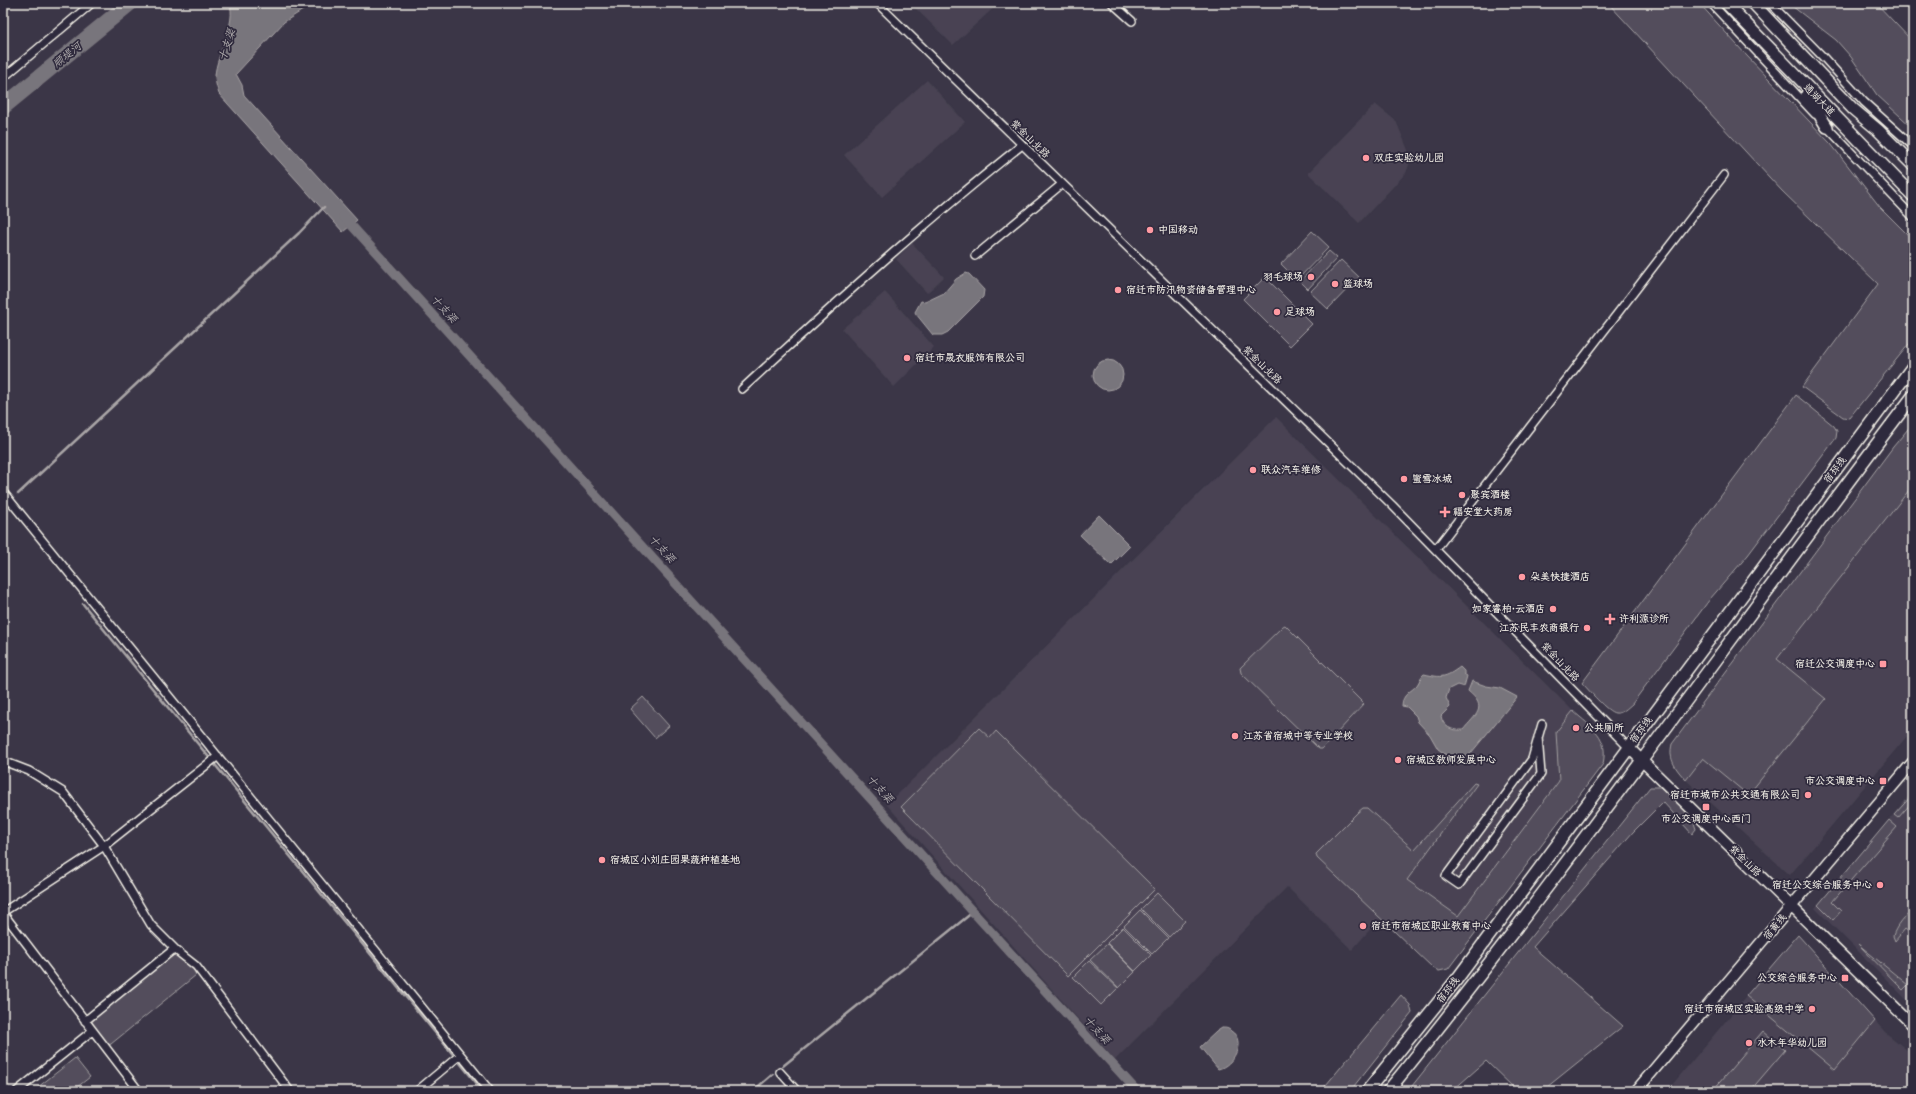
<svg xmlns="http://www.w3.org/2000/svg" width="1916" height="1094" font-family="Pangolin,'LXGW WenKai TC',sans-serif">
	<rect width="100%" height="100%" fill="#3b3647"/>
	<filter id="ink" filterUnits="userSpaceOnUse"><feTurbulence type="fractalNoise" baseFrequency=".025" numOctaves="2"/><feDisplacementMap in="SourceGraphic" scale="8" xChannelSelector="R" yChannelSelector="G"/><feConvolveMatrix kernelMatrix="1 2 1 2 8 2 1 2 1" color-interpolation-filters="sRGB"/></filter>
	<g filter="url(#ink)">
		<path fill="#484352" d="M910 3H999L953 45Z
			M927 80 965 122 882 197 844 155Z
			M1375 104 1396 121 1408 150 1409 165 1406 173 1359 223 1308 173Z
			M912 243 944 277 927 293 896 259Z
			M885 292 934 347 894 387 842 329Z
			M1276 417 1573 711 1556 732 1559 781 1457 917 1407 880 1380 918 1352 950 1287 887 1115 1060 887 805Z
			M1913 485V729L1790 875 1686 780 1777 659Z
			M1913 791V1006L1815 908Z
			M1798 935 1885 1032 1913 1055V1091H1667Z"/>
		<path fill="#534e5c" stroke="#a4a0a2" d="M1608 3H1699L1747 56 1831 144 1880 207 1913 240V339L1849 418 1843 417 1802 387 1878 284 1782 191Z
			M1788 3H1876L1913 42V128L1877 95 1851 57 1836 40Z
			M1312 231 1329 247 1297 280 1281 264Z
			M1329 251 1337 258 1308 289 1300 281Z
			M1341 260 1359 277 1328 309 1310 292Z
			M1265 277 1312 324 1290 346 1243 299Z
			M1796 395 1834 426 1837 431 1836 438 1748 555 1710 599 1632 704C1627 708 1622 714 1615 713 1607 712 1588 689 1582 683Z
			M1913 423V485L1777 659 1826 699 1748 795 1703 758 1686 780C1676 769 1668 760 1672 744L1893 447Z
			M1285 625 1364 704 1322 749H1319L1241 673 1240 668 1283 626Z
			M643 697 669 726 655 738 630 709Z
			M1573 711C1592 728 1609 736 1603 764L1448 969 1439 971 1433 968 1317 858 1316 854 1358 812 1363 808H1367L1414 850 1474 783 1477 784 1407 880 1458 916 1559 781 1556 732Z
			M979 728 990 738 996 731 1155 889 1068 976 901 807Z
			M1650 787H1660L1692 817 1696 829 1692 834 1663 802 1633 832 1533 947 1623 1026 1542 1091H1517L1486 1061 1452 1091H1408Z
			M1913 794V801L1898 818 1894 815Z
			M1889 820 1897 827 1832 902 1841 911 1833 920 1818 905Z
			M1157 893 1185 921 1169 937 1141 909Z
			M1140 910 1168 938 1152 954 1124 926Z
			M1913 912V919L1908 926 1913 930V935L1905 929 1895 941 1893 936C1895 928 1905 914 1913 912Z
			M1123 927 1151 955 1135 971 1107 943Z
			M1798 935 1875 1021 1835 1070 1746 996Z
			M1107 944 1135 972 1119 988 1090 960Z
			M1858 944 1908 985 1903 990Z
			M176 953 194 970 196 975 111 1044 109 1045 91 1023 93 1020 173 954Z
			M1089 961 1118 988 1101 1005 1073 977Z
			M1401 995 1410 1005 1412 1013 1350 1091H1321Z
			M1763 1031 1785 1050 1750 1091H1717L1714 1089Z
			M75 1058 90 1077 72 1091H33Z"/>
		<path fill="#78747b" stroke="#aaa6a7" d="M229 3H314L284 22 236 74 242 85 244 95 357 220 343 232 219 94C217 88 215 82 215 76 216 55 238 21 229 3Z
			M966 273 969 274 984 290 983 297 948 332 942 335H933L916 314 915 312 921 301 925 302 944 293 956 279Z
			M1093 375a15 15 0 1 1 30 0a15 15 0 1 1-30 0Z
			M1099 515 1130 546 1111 565 1080 535Z
			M1460 667 1464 671V674L1467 676 1464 687 1457 685 1449 689 1446 698 1450 707 1441 716C1443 727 1452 731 1463 730 1475 715 1489 708 1468 691L1472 681 1486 686 1500 688 1517 697 1467 758 1465 759 1460 758 1453 760 1438 749 1430 735 1418 722 1416 716 1407 707 1402 706C1402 694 1411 692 1417 685 1420 681 1420 677 1424 674 1442 678 1445 678 1460 667Z
			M1222 1028C1226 1028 1228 1028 1231 1031 1247 1041 1233 1066 1218 1069L1200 1047 1216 1032Z"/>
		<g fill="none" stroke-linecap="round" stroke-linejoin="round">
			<path stroke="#aaa6a7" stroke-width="2.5" d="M18 494 299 233 324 207
				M83 604 483 1091
				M783 1066 973 912
				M753 1091 773 1074"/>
			<path stroke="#78747b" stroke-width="9" d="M343 216 973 912 1137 1091"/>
			<path stroke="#78747b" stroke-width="16" d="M3 107 130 3"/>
			<g stroke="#f4f1e8" stroke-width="10">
				<path id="street" d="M877 3 1392 505 1628 747
					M1112 3 1132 21
					M1711 3 1815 114
					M1770 3 1825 59 1864 102 1913 146
					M3 78 92 3
					M1825 125 1913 217
					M975 256 1062 184
					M742 389C833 305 925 222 1022 145
					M3 492 490 1091
					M1436 549 1724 175
					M1538 737 1541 774 1459 885 1446 876 1532 759 1542 724
					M3 761 29 771 63 792 104 846 151 925 177 951 196 966 290 1091
					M3 912 104 846 218 756
					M3 913 139 1091
					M85 1021 174 949
					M780 1072 797 1091
					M17 1091 92 1031
					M417 1091 460 1055"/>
			</g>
			<g stroke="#f4f1e8" stroke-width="13">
				<path id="secondary" d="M1628 747 1913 1025
					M1636 1091 1913 762"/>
			</g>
			<g stroke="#f4f1e8" stroke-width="14">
				<path id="primary" d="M1726 3 1913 196
					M1753 3 1853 109 1878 130 1913 165
					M1807 94 1827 127
					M1367 1091 1457 979 1913 366
					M1388 1091C1571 865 1737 627 1913 396"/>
			</g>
			<use href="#street" stroke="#2f2a3d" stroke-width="7"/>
			<use href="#secondary" stroke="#2f2a3d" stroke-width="10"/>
			<use href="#primary" stroke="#2f2a3d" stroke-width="11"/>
		</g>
	</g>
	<g fill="#ff9aa2" stroke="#2f2a3d" stroke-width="1.5">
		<circle cx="1366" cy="158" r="4"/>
		<circle cx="1150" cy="230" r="4"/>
		<circle cx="1311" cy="277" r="4"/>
		<circle cx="1335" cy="284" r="4"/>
		<circle cx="1118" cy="290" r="4"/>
		<circle cx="1277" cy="312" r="4"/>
		<circle cx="907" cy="358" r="4"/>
		<circle cx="1253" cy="470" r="4"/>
		<circle cx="1404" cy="479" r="4"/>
		<circle cx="1462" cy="495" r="4"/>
		<path d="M1443 506h4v4h4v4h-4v4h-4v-4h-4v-4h4z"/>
		<circle cx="1522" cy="577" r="4"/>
		<circle cx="1553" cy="609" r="4"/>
		<path d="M1608 613h4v4h4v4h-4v4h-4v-4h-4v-4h4z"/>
		<circle cx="1587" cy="628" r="4"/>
		<rect x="1879" y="660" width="8" height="8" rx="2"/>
		<circle cx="1576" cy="728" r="4"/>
		<circle cx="1235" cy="736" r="4"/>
		<circle cx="1398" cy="760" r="4"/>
		<rect x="1879" y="777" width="8" height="8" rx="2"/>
		<circle cx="1808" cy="795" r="4"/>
		<rect x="1702" y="803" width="8" height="8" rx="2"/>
		<circle cx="602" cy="860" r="4"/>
		<circle cx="1880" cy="885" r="4"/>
		<circle cx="1363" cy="926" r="4"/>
		<rect x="1841" y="974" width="8" height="8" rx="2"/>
		<circle cx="1812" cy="1009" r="4"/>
		<circle cx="1749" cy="1043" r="4"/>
	</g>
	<g text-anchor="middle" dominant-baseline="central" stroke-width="3.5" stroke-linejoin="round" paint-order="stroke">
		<g font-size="10" fill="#f4f1e8" stroke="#2f2a3d">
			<text transform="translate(1819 100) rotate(46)">通湖大道</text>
			<text transform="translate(1030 139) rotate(44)">紫金山北路</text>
			<text transform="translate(1262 365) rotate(44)">紫金山北路</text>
			<text transform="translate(1835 470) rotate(-53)">宿邳线</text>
			<text transform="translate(1560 662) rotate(46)">紫金山北路</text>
			<text transform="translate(1641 730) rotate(-53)">宿邳线</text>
			<text transform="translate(1745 861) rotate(44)">紫金山路</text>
			<text transform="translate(1775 927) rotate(-50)">宿黄线</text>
			<text transform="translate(1448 990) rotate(-52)">宿邳线</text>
		</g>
		<g font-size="10" font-weight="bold" fill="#f4f1e8" stroke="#2f2a3d" text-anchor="start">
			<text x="1374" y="158">双庄实验幼儿园</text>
			<text x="1158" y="230">中国移动</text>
			<text x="1303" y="277" text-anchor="end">羽毛球场</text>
			<text x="1343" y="284">篮球场</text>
			<text x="1126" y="290">宿迁市防汛物资储备管理中心</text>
			<text x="1285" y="312">足球场</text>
			<text x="915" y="358">宿迁市晟衣服饰有限公司</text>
			<text x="1261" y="470">联众汽车维修</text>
			<text x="1412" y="479">蜜雪冰城</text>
			<text x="1470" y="495">聚宾酒楼</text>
			<text x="1453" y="512">福安堂大药房</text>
			<text x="1530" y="577">朵美快捷酒店</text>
			<text x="1545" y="609" text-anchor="end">如家睿柏·云酒店</text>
			<text x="1619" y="619">许利源诊所</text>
			<text x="1579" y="628" text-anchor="end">江苏民丰农商银行</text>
			<text x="1875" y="664" text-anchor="end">宿迁公交调度中心</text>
			<text x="1584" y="728">公共厕所</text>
			<text x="1243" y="736">江苏省宿城中等专业学校</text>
			<text x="1406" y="760">宿城区教师发展中心</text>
			<text x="1875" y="781" text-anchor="end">市公交调度中心</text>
			<text x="1800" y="795" text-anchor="end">宿迁市城市公共交通有限公司</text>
			<text x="1706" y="819" text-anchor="middle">市公交调度中心西门</text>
			<text x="610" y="860">宿城区小刘庄园果蔬种植基地</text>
			<text x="1872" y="885" text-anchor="end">宿迁公交综合服务中心</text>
			<text x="1371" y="926">宿迁市宿城区职业教育中心</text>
			<text x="1837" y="978" text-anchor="end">公交综合服务中心</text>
			<text x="1804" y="1009" text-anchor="end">宿迁市宿城区实验高级中学</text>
			<text x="1757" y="1043">水木年华幼儿园</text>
		</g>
		<g font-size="11" font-style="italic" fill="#b6b2b2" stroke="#2f2a3d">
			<text transform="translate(227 45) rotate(-72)">十支渠</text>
			<text transform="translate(67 55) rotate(-39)">顺堤河</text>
			<text transform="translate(444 309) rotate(48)">十支渠</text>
			<text transform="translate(662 549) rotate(48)">十支渠</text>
			<text transform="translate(880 789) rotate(48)">十支渠</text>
			<text transform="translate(1097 1030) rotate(48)">十支渠</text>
		</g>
	</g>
	<rect width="1916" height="1094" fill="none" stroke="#2f2a3d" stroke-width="16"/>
	<rect x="8" y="8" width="1900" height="1078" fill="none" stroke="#f4f1e8" stroke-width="1.5" filter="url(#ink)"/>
</svg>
